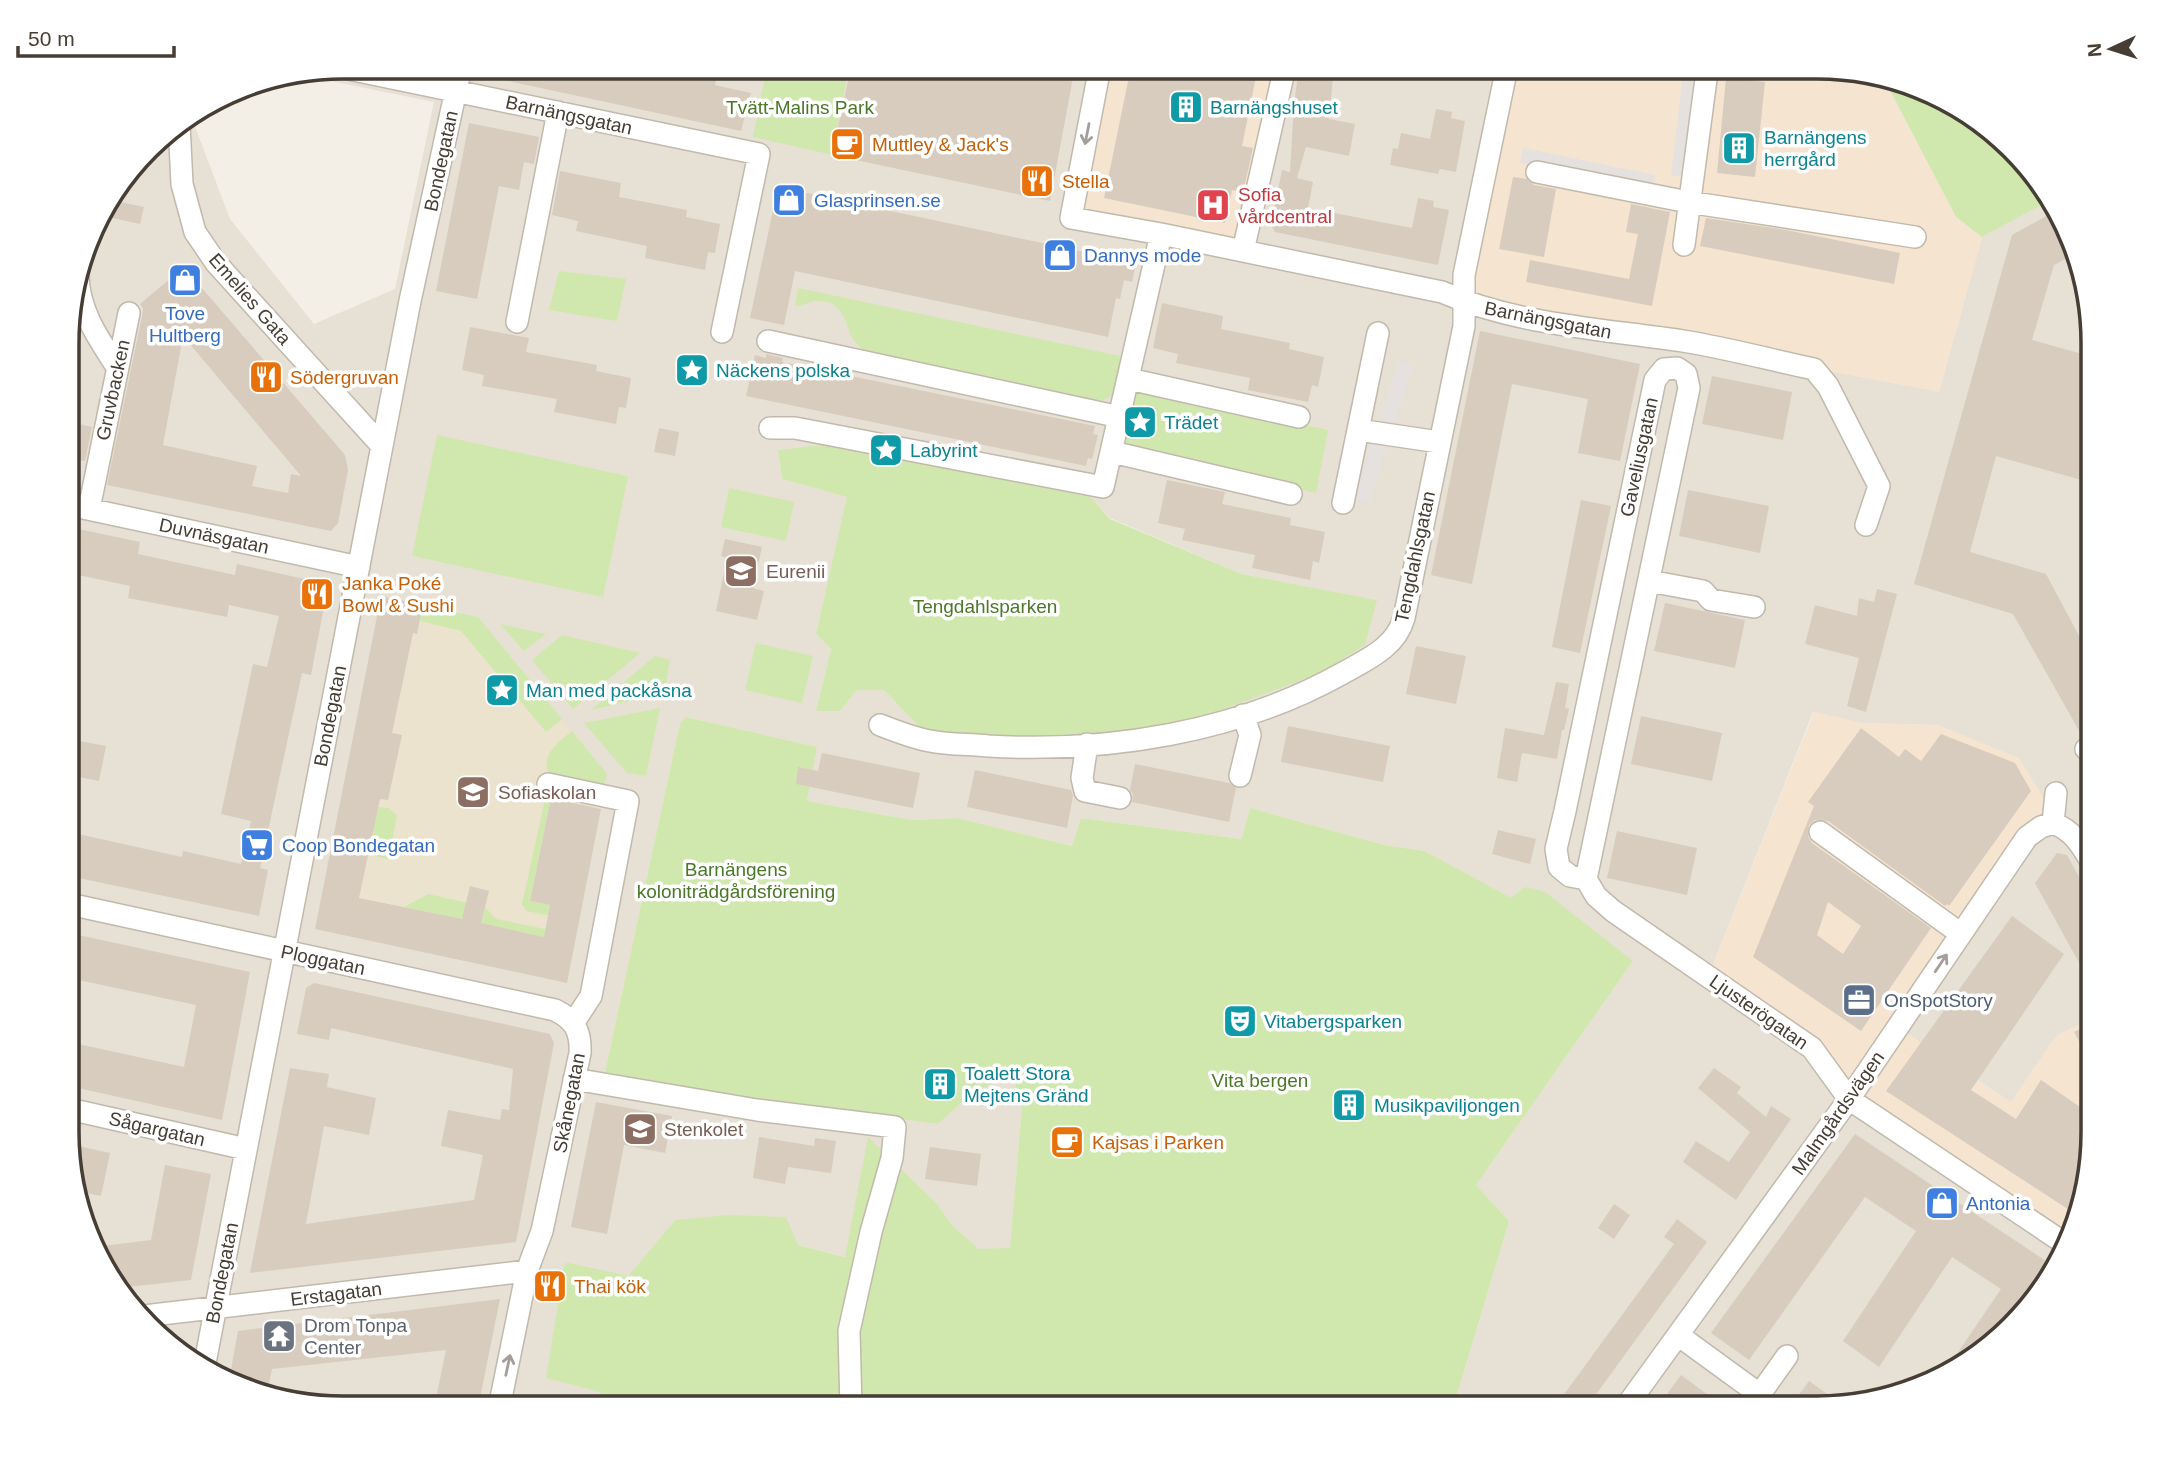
<svg xmlns="http://www.w3.org/2000/svg" width="2160" height="1475" font-family="Arial,sans-serif">
	<rect width="100%" height="100%" fill="#f3eee6"/>
	<path fill="#e7e0d4" fill-rule="evenodd" d="M342 67H1509L1939 392 1982 237 2049 201 2065 220 2093 325V1018L2056 1036 2011 1102 1900 1029 2049 808 2037 788 1938 725 1862 723 1813 712 1709 974 2066 1245 2037 1300 1940 1380 1818 1408H1453L1509 1221 1476 1185 1633 961 1511 899 1425 851 1384 845 1250 808 1243 839 1081 818 1073 846 957 818 912 820 807 801 816 747 687 717 680 723 605 1072 938 1124 969 1096 1000 1079 1015 1084 1022 1105 1010 1249H979L951 1224 938 1205 846 1257 798 1245 675 1220 628 1276 596 1408H325L253 1394 175 1352 104 1271 69 1168V307L95 220 160 135 191 116 230 219 314 324 395 289 434 102 301 75ZM835 443 1091 497 1110 518 1242 574 1376 600 922 730 884 690H857L840 711H816L831 649 816 634 848 497 782 479 778 450Z"/>
	<path fill="#f5e4d0" d="M1104 67H1283L1242 249 1074 215Z
		M1509 67H1835L1883 77 1956 217 1982 237 1939 392 1483 306 1466 300Z
		M1814 712 1862 723 1938 725 2019 758 2050 808 1900 1029 2011 1102 2056 1036 2093 1018V1150L2079 1222 2066 1245 1849 1103 1812 1043 1709 974Z"/>
	<path fill="#ece3cf" d="M381 596 478 617 607 774 567 983 315 929Z"/>
	<path fill="#d0e8ae" d="M767 67H849L832 155 753 137Z
		M1883 77 1907 81 1985 123 2049 201 1982 237 1956 217Z
		M559 271 626 279 617 321 549 310Z
		M798 288 1125 357 1115 394 1096 404 867 354C864 350 858 346 855 342 843 325 847 300 816 301 809 301 803 307 795 306Z
		M1143 389 1328 430 1316 493 1128 448 1122 440 1133 396Z
		M437 435 628 476 603 597 412 556Z
		M835 443 1091 497 1110 519 1242 574 1377 600 1365 645 1318 674 1191 721 1114 733 1016 740 922 730 884 690H857L840 711H816L831 649 816 634 847 497 782 479 778 450Z
		M729 488 794 502 786 541 721 527Z
		M423 605 478 617 562 719 546 732 461 631 420 621Z
		M500 624 546 634 524 651Z
		M562 635 640 653 573 709 532 660Z
		M756 643 813 656 802 703 745 690Z
		M655 656 670 660 664 693 591 710Z
		M660 708 646 776 627 773 584 723Z
		M686 717 817 747 807 801 912 820 957 818 1072 846 1081 818 1242 839 1250 808 1384 845 1425 851 1511 898 1525 887 1545 892 1633 961 1476 1185 1509 1221 1453 1408H596L600 1392 546 1378 565 1262 628 1276 675 1220 729 1215 786 1217 798 1245 845 1257 868 1137 938 1205 951 1224 979 1249 1010 1248 1022 1105 1015 1084 1000 1079 969 1096 938 1124 775 1102 605 1072 680 723Z
		M572 731 607 774 604 788 550 777C539 756 557 743 572 731Z
		M547 790 552 793 530 901 579 911 578 921 526 911 522 904Z
		M378 807 389 808 397 816 388 859 368 855Z
		M428 894 485 907 496 919 575 935 544 937 404 907Z"/>
	<path fill="#e4e1de" d="M1684 67H1698L1685 177 1671 175Z
		M1523 148 1655 175 1652 190 1520 163Z
		M1398 360 1413 365 1395 424 1380 419Z
		M1373 439 1388 443 1369 504 1354 499Z"/>
	<path fill="#d8ccbe" fill-rule="evenodd" d="M475 67H719L715 85 751 93 741 131 475 74Z
		M851 67H1075L1050 201 832 155Z
		M1131 67H1258L1242 146 1253 148 1249 166 1243 192 1232 190 1225 223 1104 198Z
		M1299 67H1334L1329 119 1355 124 1349 156 1306 147 1297 178 1313 182 1308 208 1412 228 1418 198 1434 201 1433 207 1449 210 1438 265 1275 232 1271 225 1282 170 1290 172 1294 104Z
		M1726 78 1765 82 1755 177 1717 173Z
		M1436 109 1452 112 1451 118 1465 121 1456 172 1440 169 1438 174 1390 165 1393 148 1398 149 1401 133 1430 139Z
		M469 123 539 137 534 164 524 162 519 190 499 186 477 299 436 291Z
		M560 171 621 183 619 197 687 210 686 217 720 224 715 253 708 252 705 270 645 258 647 246 576 231 578 221 552 215Z
		M1513 177 1527 179 1534 185 1556 189 1544 257 1499 249Z
		M778 187 1136 263 1132 282 1124 280 1120 299 1116 298 1108 337 795 271 784 325 750 318Z
		M111 200 144 207 140 224 99 215Z
		M1631 204 1670 212 1652 306 1526 282 1530 260 1629 279 1638 234 1626 232Z
		M2057 210 2065 220 2074 254 2054 265 2032 340 2093 357V449L2085 481 1996 456 1970 552 2046 574 2093 662V731L2082 736 2013 614 1914 584 2012 235Z
		M1706 218 1786 230 1900 253 1894 284 1700 246Z
		M184 267 345 455 348 470 338 523 331 531 107 485 142 316 143 308 140 304ZM183 336 301 476 291 474 288 493 252 486 257 466 163 445Z
		M1162 303 1223 316 1221 329 1290 343 1289 349 1324 357 1318 387 1312 385 1308 402 1248 390 1250 378 1176 363 1178 354 1153 348Z
		M470 327 529 338 526 352 597 365 596 371 631 378 626 408 619 407 616 424 554 412 557 399 482 386 484 375 462 370Z
		M1480 331 1640 364 1620 461 1578 453 1588 399 1512 384 1472 584 1431 575Z
		M766 354 783 358 782 362 1095 426 1093 434 1098 435 1092 459 1088 458 1086 466 746 396 755 355 766 358Z
		M1712 376 1792 392 1783 440 1702 424Z
		M79 424 92 427 85 461 72 459Z
		M659 428 679 432 675 456 654 452Z
		M1167 480 1225 492 1222 504 1291 518 1290 525 1325 532 1319 563 1313 561 1310 580 1252 568 1255 555 1182 540 1185 529 1158 523Z
		M1688 490 1769 506 1760 553 1679 536Z
		M1581 500 1611 506 1580 653 1552 647Z
		M69 527 140 542 138 554 235 575 237 564 322 583 327 591 311 675 302 673 260 868 268 870 259 916 69 876V832L182 857 183 851 241 864 251 821 221 814 253 664 267 667 279 616 229 605 227 617 128 598 130 586 69 573Z
		M725 539 762 547 753 588 764 591 757 620 716 611 727 558 721 556Z
		M1877 589 1897 594 1866 712 1847 706 1859 658 1805 644 1815 605 1857 616 1859 598 1874 602Z
		M381 596 423 605 417 634 413 633 392 733 402 735 388 800 380 799 359 898 462 919 470 886 489 891 481 923 544 937 550 905 530 901 551 798 601 809 567 983 315 929Z
		M1665 603 1745 620 1735 668 1654 651Z
		M1416 646 1466 656 1456 704 1406 694Z
		M1556 682 1569 684 1565 708 1569 709 1564 730H1562L1557 759 1522 753 1517 782 1497 778 1505 728 1544 735Z
		M1641 716 1722 733 1712 781 1631 764Z
		M1288 726 1390 746 1383 782 1281 762Z
		M1861 728 1899 757 1905 749 1921 761 1941 734 2015 763 2031 791 1949 906 1947 904 1945 906 1828 821 1815 820 1809 825 1808 837 1812 843 1931 928 1861 1031 1753 957 1814 806 1808 802ZM1828 902 1861 926 1843 954 1817 935Z
		M69 739 106 746 99 781 69 775Z
		M822 753 920 773 913 808 796 784 798 767 818 771Z
		M1135 764 1229 783 1236 788 1229 822 1132 802 1133 794 1130 790Z
		M975 770 1071 790 1073 796 1067 828 967 807Z
		M1498 830 1536 839 1530 864 1492 854Z
		M1617 831 1697 848 1687 895 1607 878Z
		M2057 853 2067 855 2093 902V988L2035 883Z
		M2012 916 2064 954 1971 1090 2016 1119 2041 1080 2080 1107 2093 1086V1150L2080 1217 1886 1091Z
		M69 933 250 972 222 1120 69 1086V1042L184 1067 196 1005 69 978Z
		M314 983 550 1034 554 1043 516 1242 250 1273 290 1068 329 1074 327 1087 376 1098 369 1135 324 1126 306 1224 474 1200 483 1155 441 1146 448 1110 500 1120 502 1109 509 1110 513 1069 331 1028 329 1040 297 1034 306 988Z
		M2093 1022V1066L2074 1032Z
		M1714 1068 1741 1087 1737 1093 1766 1117 1771 1106 1791 1119 1736 1200 1683 1162 1696 1141 1729 1162 1750 1132 1698 1088Z
		M1335 1107a14 14 0 1 1 28 0a14 14 0 1 1-28 0Z
		M596 1102 672 1116 665 1153 624 1145 607 1234 571 1227Z
		M1855 1134 2055 1267 2037 1300 1951 1371 1948 1367 2001 1289 1952 1257 1879 1367 1843 1341 1916 1231 1865 1197 1749 1360 1711 1333Z
		M759 1137 814 1146 815 1138 836 1141 831 1173 788 1167 785 1184 753 1178Z
		M69 1144 110 1153 101 1196 76 1191 69 1168Z
		M930 1147 981 1154 977 1186 925 1179Z
		M165 1165 211 1174 191 1280 119 1288 104 1271 95 1247 151 1240Z
		M1614 1204 1630 1215 1614 1239 1598 1228Z
		M1677 1219 1707 1242 1586 1408H1554L1674 1244 1664 1237Z
		M500 1299 478 1408H434L446 1350 272 1369 266 1396 253 1394 229 1381 238 1331Z
		M1681 1375 1726 1408H1657Z
		M1809 1381 1840 1403 1818 1408H1789Z"/>
	<g fill="none" stroke-linecap="round" stroke-linejoin="round">
		<g stroke="#c1b9ab" stroke-width="24">
			<path id="minor" d="M339 67 759 154 722 332
				M1100 67 1071 218 1161 234 1442 292C1517 325 1603 329 1683 341 1727 348 1771 360 1814 369L1828 386 1879 486 1866 525
				M179 124 182 184 195 232 216 263 382 446
				M1537 172 1688 202 1915 237
				M1684 245 1706 79 1704 67
				M1243 251 1285 67
				M78 276C79 311 98 338 117 367
				M517 322 558 112
				M768 341 1120 417
				M1677 368 1686 374 1689 388 1586 879 1570 876 1559 867 1556 849 1565 811 1655 380 1664 369Z
				M1129 379 1299 417
				M770 428H795L1103 487 1161 234
				M1358 430 1439 442
				M1112 452 1291 494
				M1343 503 1378 333
				M69 505 359 567
				M89 509 129 313
				M1649 581 1703 591 1711 600 1754 607
				M880 725C896 731 913 738 930 741 949 745 969 744 988 746 1108 753 1238 732 1343 673 1368 659 1396 647 1404 618L1464 326V275L1507 67
				M1087 744 1082 778 1085 791 1120 798
				M2086 749 2093 745
				M1240 776 1250 735 1243 715
				M548 784 628 801 591 996 574 1022
				M2053 823C2074 831 2082 846 2093 865
				M2053 823 2056 793
				M1820 832 1961 934
				M1586 879 1596 896 1613 911 1812 1048 1849 1099 2067 1245
				M69 904 555 1010C575 1020 581 1031 580 1053L542 1231 527 1271 499 1408
				M574 1079 757 1110 895 1127 892 1158 871 1232 849 1331 851 1408
				M69 1109 246 1149
				M144 1316 527 1271
				M1678 1335 1759 1394
				M204 1368 410 301 461 67
				M1625 1408 1849 1099 2027 837 2041 827 2053 823
				M1750 1408 1787 1356"/>
		</g>
		<use href="#minor" stroke="#fff" stroke-width="21"/>
	</g>
	<defs><path id="oneway-shaft" d="M-6 0H5M1.5-3L5.5 0L1.5 3" fill="none" stroke-width="1.6" stroke-linecap="round" stroke-linejoin="round" transform="scale(1.75)"/></defs>
	<g stroke="#a29e9a">
		<use href="#oneway-shaft" transform="translate(1087 134) rotate(101)"/>
		<use href="#oneway-shaft" transform="translate(1941 963) rotate(-56)"/>
		<use href="#oneway-shaft" transform="translate(508 1365) rotate(-78)"/>
	</g>
	<defs>
		<g id="building-square" transform="scale(1.75)"><rect x="-9" y="-9" width="18" height="18" rx="4" fill="#0f9aa8" stroke="#fff"/><path d="M-4-6H4V6H1V3H-1V6H-4ZM-2.5-4.3h1.7v1.8h-1.7ZM.8-4.3h1.7v1.8H.8ZM-2.5-1h1.7V.8h-1.7ZM.8-1h1.7V.8H.8Z" fill="#fff"/></g>
		<g id="cafe-square" transform="scale(1.75)"><rect x="-9" y="-9" width="18" height="18" rx="4" fill="#e8710a" stroke="#fff"/><path d="M-5.5-4.5H6V0H3Q3 3.5 0 3.5H-2.5Q-5.5 3.5-5.5 0ZM3-3.2v2h1.7v-2ZM-6 4.5H4V6H-6Z" fill="#fff"/></g>
		<g id="restaurant-square" transform="scale(1.75)"><rect x="-9" y="-9" width="18" height="18" rx="4" fill="#e8710a" stroke="#fff"/><path d="M-5-6h1v4h1v-4h1v4h1v-4h1v5L-1.5 .5V6h-2V.5L-5-1ZM5-6V6H3V1.5H1.5Q1.5-4 5-6Z" fill="#fff"/></g>
		<g id="shop-square" transform="scale(1.75)"><rect x="-9" y="-9" width="18" height="18" rx="4" fill="#3f7fe0" stroke="#fff"/><path d="M-5-2.5h2.3a2.7 3.5 0 0 1 5.4 0H5L5.5 6h-11ZM-1.5-2.5h3a1.5 2.3 0 0 0-3 0Z" fill="#fff"/></g>
		<g id="hospital-square" transform="scale(1.75)"><rect x="-9" y="-9" width="18" height="18" rx="4" fill="#e0444e" stroke="#fff"/><path d="M-5-5h3v3.5h4V-5h3V5h-3V1.5h-4V5h-3Z" fill="#fff"/></g>
		<g id="sight-square" transform="scale(1.75)"><rect x="-9" y="-9" width="18" height="18" rx="4" fill="#0f9aa8" stroke="#fff"/><path d="M0-6L1.8-2.2L6-1.7L2.9 1.2L3.7 5.4L0 3.3L-3.7 5.4L-2.9 1.2L-6-1.7L-1.8-2.2Z" fill="#fff"/></g>
		<g id="school-square" transform="scale(1.75)"><rect x="-9" y="-9" width="18" height="18" rx="4" fill="#8d6e63" stroke="#fff"/><path d="M0-5L7-2L0 1L-7-2ZM-4 1L0 2.5L4 1V4Q0 6-4 4Z" fill="#fff"/></g>
		<g id="supermarket-square" transform="scale(1.75)"><rect x="-9" y="-9" width="18" height="18" rx="4" fill="#3f7fe0" stroke="#fff"/><path d="M-6-5.5h2.5l.6 2H6L4.5 2H-2.5L-4.4-4H-6ZM-1.5 3.2a1.3 1.3 0 1 0 .1 0ZM3 3.2a1.3 1.3 0 1 0 .1 0Z" fill="#fff"/></g>
		<g id="office-square" transform="scale(1.75)"><rect x="-9" y="-9" width="18" height="18" rx="4" fill="#5c6f8a" stroke="#fff"/><path d="M-6-3h4V-5.5h4V-3h4V5H-6ZM-1-4.5V-3h2v-1.5ZM-6 0V1H6V0Z" fill="#fff"/></g>
		<g id="theatre-square" transform="scale(1.75)"><rect x="-9" y="-9" width="18" height="18" rx="4" fill="#0f9aa8" stroke="#fff"/><path d="M-5-5.5Q0-4 5-5.5V0Q5 5 0 6Q-5 5-5 0ZM-3.3-2.5H-1v1.5H-3.3ZM1-2.5H3.3v1.5H1ZM-2.8 1Q0 5.5 2.8 1Z" fill="#fff"/></g>
		<g id="temple-square" transform="scale(1.75)"><rect x="-9" y="-9" width="18" height="18" rx="4" fill="#6b7280" stroke="#fff"/><path d="M0-6L5-2H3V0L6.5 2.5H4V6H1.5V3h-3V6H-4V2.5H-6.5L-3 0V-2H-5Z" fill="#fff"/></g>
	</defs>
	<g fill-rule="evenodd">
		<use href="#building-square" x="1186" y="107"/>
		<use href="#cafe-square" x="847" y="144"/>
		<use href="#building-square" x="1739" y="148"/>
		<use href="#restaurant-square" x="1037" y="181"/>
		<use href="#shop-square" x="789" y="200"/>
		<use href="#hospital-square" x="1213" y="205"/>
		<use href="#shop-square" x="1060" y="255"/>
		<use href="#shop-square" x="185" y="280"/>
		<use href="#sight-square" x="692" y="370"/>
		<use href="#restaurant-square" x="266" y="377"/>
		<use href="#sight-square" x="1140" y="422"/>
		<use href="#sight-square" x="886" y="450"/>
		<use href="#school-square" x="741" y="571"/>
		<use href="#restaurant-square" x="317" y="594"/>
		<use href="#sight-square" x="502" y="690"/>
		<use href="#school-square" x="473" y="792"/>
		<use href="#supermarket-square" x="257" y="845"/>
		<use href="#office-square" x="1859" y="1000"/>
		<use href="#theatre-square" x="1240" y="1021"/>
		<use href="#building-square" x="940" y="1084"/>
		<use href="#building-square" x="1349" y="1105"/>
		<use href="#school-square" x="640" y="1129"/>
		<use href="#cafe-square" x="1067" y="1142"/>
		<use href="#shop-square" x="1942" y="1203"/>
		<use href="#restaurant-square" x="550" y="1286"/>
		<use href="#temple-square" x="279" y="1336"/>
	</g>
	<g text-anchor="middle" dominant-baseline="central" stroke-width="7" stroke-linejoin="round" paint-order="stroke">
		<g font-size="19" fill="#4a7828" stroke="#fff">
			<text x="800" y="107">Tvätt-Malins Park</text>
			<text x="985" y="606">Tengdahlsparken</text>
			<text x="736" y="869">Barnängens<tspan x="736" dy="22">koloniträdgårdsförening</tspan></text>
			<text x="1260" y="1080">Vita bergen</text>
		</g>
		<g font-size="19" fill="#0d838f" stroke="#fff" text-anchor="start">
			<text x="1210" y="107">Barnängshuset</text>
			<text x="1764" y="137">Barnängens<tspan x="1764" dy="22">herrgård</tspan></text>
			<text x="716" y="370">Näckens polska</text>
			<text x="1164" y="422">Trädet</text>
			<text x="910" y="450">Labyrint</text>
			<text x="526" y="690">Man med packåsna</text>
			<text x="1264" y="1021">Vitabergsparken</text>
			<text x="964" y="1073">Toalett Stora<tspan x="964" dy="22">Mejtens Gränd</tspan></text>
			<text x="1374" y="1105">Musikpaviljongen</text>
		</g>
		<g font-size="19" fill="#463e35" stroke="#fff">
			<text transform="translate(569 115) rotate(12)">Barnängsgatan</text>
			<text transform="translate(441 161) rotate(-78)">Bondegatan</text>
			<text transform="translate(250 299) rotate(49)">Emelies Gata</text>
			<text transform="translate(1548 320) rotate(11)">Barnängsgatan</text>
			<text transform="translate(113 390) rotate(-78)">Gruvbacken</text>
			<text transform="translate(1639 457) rotate(-78)">Gaveliusgatan</text>
			<text transform="translate(214 536) rotate(12)">Duvnäsgatan</text>
			<text transform="translate(1415 557) rotate(-78)">Tengdahlsgatan</text>
			<text transform="translate(330 716) rotate(-79)">Bondegatan</text>
			<text transform="translate(323 960) rotate(12)">Ploggatan</text>
			<text transform="translate(1759 1012) rotate(35)">Ljusterögatan</text>
			<text transform="translate(569 1103) rotate(-79)">Skånegatan</text>
			<text transform="translate(1838 1113) rotate(-55)">Malmgårdsvägen</text>
			<text transform="translate(157 1129) rotate(13)">Sågargatan</text>
			<text transform="translate(222 1273) rotate(-79)">Bondegatan</text>
			<text transform="translate(336 1294) rotate(-7)">Erstagatan</text>
		</g>
		<g font-size="19" fill="#c56008" stroke="#fff" text-anchor="start">
			<text x="872" y="144">Muttley &amp; Jack's</text>
			<text x="1062" y="181">Stella</text>
			<text x="290" y="377">Södergruvan</text>
			<text x="342" y="583">Janka Poké<tspan x="342" dy="22">Bowl &amp; Sushi</tspan></text>
			<text x="1092" y="1142">Kajsas i Parken</text>
			<text x="574" y="1286">Thai kök</text>
		</g>
		<g font-size="19" fill="#be3a42" stroke="#fff" text-anchor="start">
			<text x="1238" y="194">Sofia<tspan x="1238" dy="22">vårdcentral</tspan></text>
		</g>
		<g font-size="19" fill="#366cbe" stroke="#fff" text-anchor="start">
			<text x="814" y="200">Glasprinsen.se</text>
			<text x="1084" y="255">Dannys mode</text>
			<text x="185" y="313" text-anchor="middle">Tove<tspan x="185" dy="22">Hultberg</tspan></text>
			<text x="282" y="845">Coop Bondegatan</text>
			<text x="1966" y="1203">Antonia</text>
		</g>
		<g font-size="19" fill="#785e54" stroke="#fff" text-anchor="start">
			<text x="766" y="571">Eurenii</text>
			<text x="498" y="792">Sofiaskolan</text>
			<text x="664" y="1129">Stenkolet</text>
		</g>
		<g font-size="19" fill="#4e5e75" stroke="#fff" text-anchor="start">
			<text x="1884" y="1000">OnSpotStory</text>
		</g>
		<g font-size="19" fill="#5b616d" stroke="#fff" text-anchor="start">
			<text x="304" y="1325">Drom Tonpa<tspan x="304" dy="22">Center</tspan></text>
		</g>
	</g>
	<path d="M0 0H2160V1475H0ZM343 79H1817A264 264 0 0 1 2081 343V1132A264 264 0 0 1 1817 1396H343A264 264 0 0 1 79 1132V343A264 264 0 0 1 343 79Z" fill="#fff" fill-rule="evenodd"/>
	<path fill="none" stroke="#463e35" stroke-width="3.5" d="M343 79H1817A264 264 0 0 1 2081 343V1132A264 264 0 0 1 1817 1396H343A264 264 0 0 1 79 1132V343A264 264 0 0 1 343 79Z"/>
	<g transform="translate(2111 49) rotate(266)" stroke="#ffffff" stroke-width="5" paint-order="stroke">
	<path d="M0-5L12 26L0 18L-12 26Z" fill="#463e35"/>
	<text y="-10" font-size="19" font-weight="bold" text-anchor="middle" fill="#463e35">N</text>
	</g>
	<path d="M18 46v10h156v-10" fill="none" stroke="#463e35" stroke-width="3.5"/>
	<text x="28" y="46" font-size="21" fill="#463e35" stroke="#ffffff" stroke-width="5" paint-order="stroke">50 m</text>
</svg>
